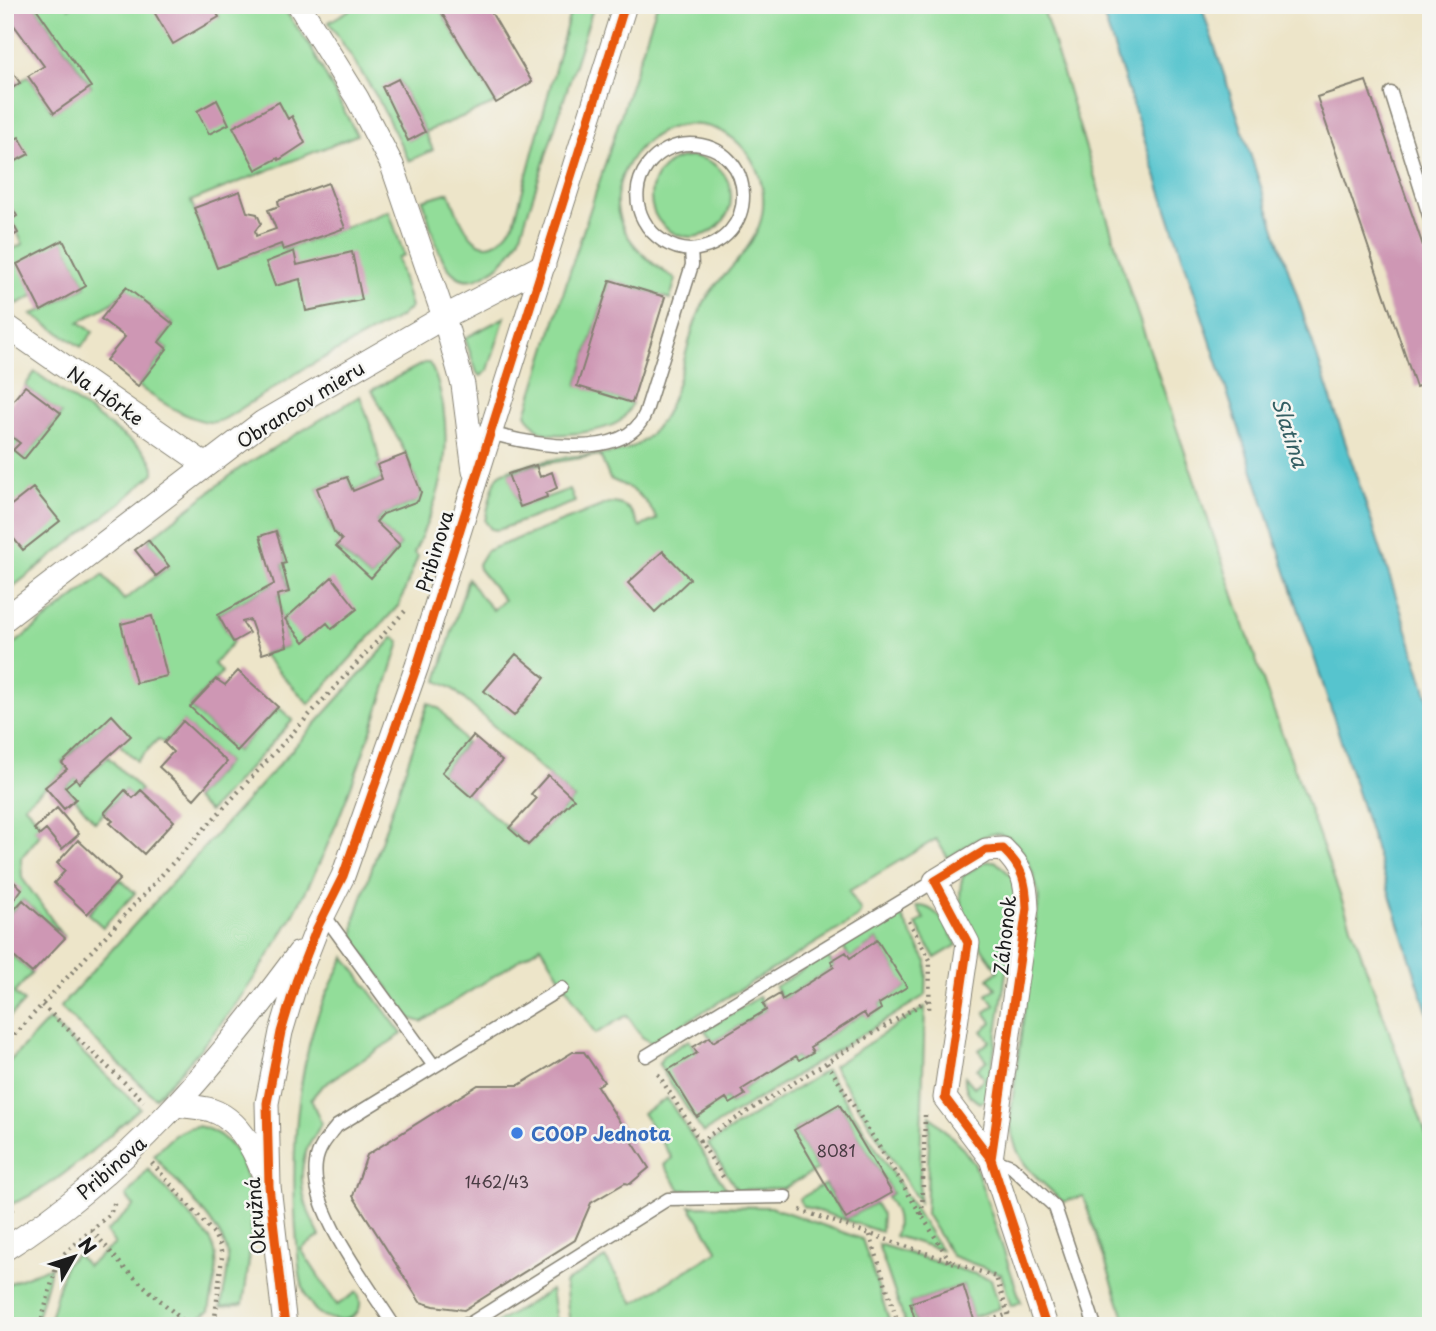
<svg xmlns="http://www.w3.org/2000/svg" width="1436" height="1331" font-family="'Playpen Sans',sans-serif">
	<rect width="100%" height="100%" fill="#f6f6f2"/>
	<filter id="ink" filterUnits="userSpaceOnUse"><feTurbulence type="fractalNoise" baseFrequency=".0143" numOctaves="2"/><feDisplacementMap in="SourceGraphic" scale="14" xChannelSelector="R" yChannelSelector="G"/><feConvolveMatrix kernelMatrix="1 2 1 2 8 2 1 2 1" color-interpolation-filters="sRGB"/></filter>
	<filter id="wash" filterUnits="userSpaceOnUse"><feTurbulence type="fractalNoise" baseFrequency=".00686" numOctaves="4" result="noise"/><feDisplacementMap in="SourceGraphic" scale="28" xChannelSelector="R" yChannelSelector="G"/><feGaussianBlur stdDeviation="1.57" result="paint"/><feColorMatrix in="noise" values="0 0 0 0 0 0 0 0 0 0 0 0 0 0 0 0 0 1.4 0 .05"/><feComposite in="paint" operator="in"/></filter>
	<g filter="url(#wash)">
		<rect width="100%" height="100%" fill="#ede5c9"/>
		<path fill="#92dd99" stroke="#577c5a" stroke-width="2" fill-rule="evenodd" d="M34 5H67L69 8 73 5H150L219 17 212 5H281L309 44 357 135 191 201 217 267 281 244 284 250 389 211 404 255 397 258 411 307 400 317 305 368 231 415C225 419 217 423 210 422 188 420 156 399 138 386L167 349 159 342 173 324 126 288 114 302 79 322 93 332 81 347 31 314 41 311 86 286 63 241 33 296 17 304 5 296V253L23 244 11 220 10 205 5 207V93L28 76 54 112 91 86Z
			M358 5H437L496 103 425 132 433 150 409 161 377 97 329 22ZM398 79 425 132 409 140Z
			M572 5H594L520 237C512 254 501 266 484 275 443 298 432 228 423 200L449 192C461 225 481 274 514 223Z
			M657 5H1042L1130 292 1267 692 1431 1148V1326H1127L1083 1196 1063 1202C1033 1173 1014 1164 1010 1119L1039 898C1035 876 1023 832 993 834 978 836 961 850 948 858L936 839 849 891 861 911 857 918 652 1043 642 1037 627 1015 595 1034 541 946 422 1022 411 1019 359 947 354 935 355 918 428 703 440 709 466 743 442 772 528 845 574 799 452 688 437 681 468 578 480 596 493 610 504 600 479 569 478 564 486 551 609 503C628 503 632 511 640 527L657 519C645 496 634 489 610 479L600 455 536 465 509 474 520 507 570 489 575 502 498 530 491 529 485 521C488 510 492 482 499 475 504 470 513 469 519 467 534 463 550 460 566 457 590 454 617 457 638 444 689 412 678 327 716 285 730 269 745 254 755 235 778 192 751 131 700 125 657 120 621 157 617 197 614 233 648 263 676 279L670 299 610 280 577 385 632 403C629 410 626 416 620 421 606 431 562 437 545 433 536 430 531 422 526 414L572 265Z
			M651 197a40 40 0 1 1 80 0a40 40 0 1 1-80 0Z
			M505 317 488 370 481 376 477 373 465 338Z
			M424 363H429C437 375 440 391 443 405 452 465 438 500 414 553L418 556 399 605 309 704 262 654 287 646 277 595 289 591 282 564 286 562 276 531 274 584 218 615 233 642 214 664 222 672 190 707 237 751 278 707 293 720 209 812 194 799 227 762 183 722 164 743 158 739 137 761 120 745 112 716 62 762 67 769 24 805 41 823 35 829 40 835 21 858 22 878 65 938 23 900 5 920V651L103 575 124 600 168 567 148 540 240 468 360 396 373 433 380 463 377 466 382 479 353 491 347 477 317 488 333 532 342 540 336 547 371 578 400 545 376 522 383 514 417 501 421 492 406 454 372 390Z
			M35 372 143 450C149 457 155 463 154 473L122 502 5 593V432L20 443 14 450 24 458 61 414 25 386Z
			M394 637 400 642C378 713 354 785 324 853 284 943 225 1028 155 1098L60 1007Z
			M108 757 141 790 133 798 125 790 95 822 65 787 76 778 80 783Z
			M995 861 1013 877 1018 893 987 1098 980 1103C968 1097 964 1088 965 1076L974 1087 984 1079 977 1069 987 1060 979 1050 990 1041 982 1031 992 1022 985 1012 995 1005 987 995 996 988 988 979 998 971C979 945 951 910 963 876L985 862Z
			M120 879 135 893 103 927 88 914Z
			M916 906C938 904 947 928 957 945L935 958 916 924 924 919Z
			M899 912 927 962 926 995 703 1133 664 1073 659 1064 663 1056 689 1040 697 1053V1116L726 1098 730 1104 744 1095 741 1090 796 1056 799 1060 813 1052 810 1047 864 1013 868 1017 881 1009 879 1004 906 987 877 940 850 958 842 945Z
			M5 949 32 973 14 993 24 1002 5 1022V1003L10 998 5 993Z
			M827 955 834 967 782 1000 775 987Z
			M345 957 402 1034 321 1087 311 1099 321 1123C317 1134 309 1142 306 1152 296 1183 305 1208 320 1236L301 1249 337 1305 357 1292C365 1307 357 1320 339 1320 328 1319 318 1315 312 1306 299 1289 299 1264 297 1244 291 1171 294 1096 314 1026 321 1002 334 979 345 957Z
			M759 997 766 1010 713 1042 705 1030Z
			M925 1007 919 1202 833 1066Z
			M49 1020 140 1108C103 1140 53 1192 5 1206V1066Z
			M826 1070 941 1250 895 1236C899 1219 896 1211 887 1197L892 1193 839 1104 794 1130 817 1170 784 1188 737 1190 708 1144Z
			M667 1098 727 1190H680L664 1165 672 1158 643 1113Z
			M930 1116 960 1145 975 1165 1021 1302 1011 1306 1001 1274 952 1256 926 1214Z
			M197 1126C269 1140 251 1252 243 1304L221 1307C223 1292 229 1273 228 1257 226 1228 172 1180 154 1155 167 1141 177 1129 197 1126Z
			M148 1169 210 1239C223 1262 213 1287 209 1311L186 1326H48L65 1264 77 1254 87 1266 115 1244 106 1232 134 1206 126 1196Z
			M825 1184 846 1219 875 1203 882 1215 881 1232 803 1206 799 1199Z
			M690 1206 771 1207 862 1239 891 1326H570L565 1283 605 1258 634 1303 718 1251Z
			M878 1244 991 1279 1000 1308 973 1317 963 1285 910 1303 917 1326H906Z
			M51 1267 35 1326H5V1285Z
			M551 1290 556 1321 521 1326H492Z"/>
		<path fill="#57c4ce" stroke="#3a7075" stroke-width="2" d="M1100 5H1201L1401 611 1431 707V1024L1321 678Z"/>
		<g id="blocks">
			<path fill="#ce97b4" d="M5 5H34L91 87 54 113 28 76 44 66 5 13Z
				M150 5H212L219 17 173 44Z
				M437 5H501L491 12 532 82 496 103Z
				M5 61 20 83 5 93Z
				M398 79 425 132 408 141 382 87Z
				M1366 81 1431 269V382L1416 387 1317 97Z
				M217 100 229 124 209 134 197 111Z
				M279 102 288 119 292 116 305 143 279 160 278 158 256 170 233 127Z
				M5 130 11 141 19 137 29 154 5 167Z
				M328 183 345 228 283 250 281 244 217 268 194 208 240 191 247 212 257 214 261 223 255 231 256 236 276 229 268 210 279 206 278 201Z
				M10 204 17 216 11 220 18 233 5 240V207Z
				M63 240 86 286 41 311 17 264Z
				M294 251 297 265 352 252 362 300 306 311 300 279 275 286 266 262Z
				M610 280 665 297 632 403 577 386Z
				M126 287 173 324 159 342 167 349 138 386 106 360 125 337 101 319Z
				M25 386 61 413 24 459 13 450 20 443 5 432V410Z
				M406 454 421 492 418 501 383 514 376 522 400 545 371 578 336 546 342 540 334 532 317 488 347 477 353 491 382 479 377 465Z
				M536 465 540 477 552 472 557 488 546 493 547 497 520 507 508 474Z
				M33 488 60 521 23 550 10 534 5 537V510Z
				M276 531 286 563 282 564 289 592 277 595 287 646 262 654 250 620 242 622 249 633 233 642 218 615 274 584 260 536Z
				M148 540 169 566 156 576 135 550Z
				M663 551 690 579 655 612 628 583Z
				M332 577 357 609 332 629 327 623 304 642 285 619Z
				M152 616 167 676 136 683 121 624Z
				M516 654 545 678 514 716 484 691Z
				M238 671 278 707 237 751 190 707 216 679 225 685Z
				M112 715 131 736 79 783 76 778 65 787 76 799 64 809 45 787 67 769 62 763Z
				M183 721 227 762 194 799 159 767 173 752 164 743Z
				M473 736 502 761 471 797 442 772Z
				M548 775 574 799 528 845 509 828 536 799 531 794Z
				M125 790 133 798 141 790 174 821 144 854 110 823 113 821 104 813Z
				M57 808 79 834 62 849 46 830 40 835 34 829Z
				M78 840 120 879 87 914 54 883 65 871 57 863Z
				M13 881 22 889 7 910 5 908V889Z
				M23 900 65 938 32 973 5 949V936L9 932 5 928V920Z
				M877 940 907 987 879 1004 881 1009 867 1018 864 1013 810 1047 813 1052 799 1060 796 1056 741 1090 745 1095 730 1104 726 1098 697 1117 668 1070 697 1053 693 1047 710 1037 713 1042 766 1010 763 1004 780 994 782 1000 834 967 831 961 846 952 850 958Z
				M573 1052H584L604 1082 597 1086 649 1168 630 1184 625 1183 591 1203 575 1240 464 1310 434 1306 420 1302 353 1196 367 1155 478 1085H519Z
				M839 1104 892 1193 846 1219 794 1130Z
				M963 1285 976 1326H917L910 1303Z"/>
		</g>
	</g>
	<g filter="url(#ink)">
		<use href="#blocks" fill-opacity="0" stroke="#848072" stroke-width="2"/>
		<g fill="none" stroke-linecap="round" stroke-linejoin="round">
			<g stroke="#848072" stroke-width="15">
				<path id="service" d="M1391 93 1431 222
					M490 433C529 444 625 463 645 414L692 265 691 250C649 248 621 201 648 165 658 152 674 144 690 144 759 145 762 243 691 250
					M324 915 434 1066
					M646 1056 935 881
					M992 1159 1011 1166 1055 1207 1095 1326
					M394 1326C369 1285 309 1211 316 1163 318 1148 327 1138 337 1126L562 988
					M448 1326 469 1324 668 1199 786 1197"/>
			</g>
			<g stroke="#848072" stroke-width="25">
				<path id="minor" d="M299 5 357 98 392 165 444 317 463 385 474 471
					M5 325 206 465
					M5 619 263 422 444 317 544 265
					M178 1105C188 1107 201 1107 211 1110 238 1119 254 1149 263 1173
					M991 1159 1027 908C1026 881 1023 868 1003 849L986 850 935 881 968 943 945 1098 991 1159 1046 1326
					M5 1249C126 1173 215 1067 299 953
					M285 1326 269 1186 267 1103 281 1032 296 982 317 928 343 876 417 666 625 5"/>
			</g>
			<path stroke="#848072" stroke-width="4.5" stroke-dasharray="2 5" stroke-linecap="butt" d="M909 921 930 960 929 1012
				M42 1005 144 1101
				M5 1045 405 611
				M827 1063 950 1261
				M658 1074 700 1141
				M152 1163 214 1234 220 1246 222 1257 214 1326
				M723 1177 700 1141 929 999
				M800 1210 996 1277 1012 1326
				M5 1211 17 1207
				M922 1215 925 1115
				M92 1230 125 1269 189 1326
				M870 1235 899 1326
				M976 1325 1009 1314
				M40 1326 57 1264 65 1253 110 1214 116 1199"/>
			<use href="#service" stroke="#fff" stroke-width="12"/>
			<use href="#minor" stroke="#fff" stroke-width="23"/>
			<g stroke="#f6f6f2" stroke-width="13">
				<path id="cycleway" d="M991 1159 1027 908C1026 881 1023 868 1003 849L986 850 935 881 968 943 945 1098 991 1159 1046 1326
					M285 1326 269 1186 267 1103 281 1032 296 982 317 928 343 876 417 666 625 5"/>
			</g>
			<use href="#cycleway" stroke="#e8590c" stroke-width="9"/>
		</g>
	</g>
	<circle fill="#3f7fe0" stroke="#f6f6f2" stroke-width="2.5" cx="517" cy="1133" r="7"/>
	<g text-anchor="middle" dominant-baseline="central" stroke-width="5" stroke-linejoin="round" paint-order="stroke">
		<g font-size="16" fill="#483b42">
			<text x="836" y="1150">8081</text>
			<text x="497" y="1181">1462/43</text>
		</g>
		<g font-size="19" fill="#1c1c1c" stroke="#f6f6f2">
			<text transform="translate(106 395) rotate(35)">Na Hôrke</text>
			<text transform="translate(300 404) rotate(-32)">Obrancov mieru</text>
			<text transform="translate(434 551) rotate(-73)">Pribinova</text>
			<text transform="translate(1004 935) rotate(-84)">Záhonok</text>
			<text transform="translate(111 1167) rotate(-41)">Pribinova</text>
			<text transform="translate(255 1216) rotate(-95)">Okružná</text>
		</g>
		<g font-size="19" font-weight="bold" fill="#366cbe" stroke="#f6f6f2" text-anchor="start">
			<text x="531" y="1133">COOP Jednota</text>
		</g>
		<g font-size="21" font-style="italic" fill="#345f63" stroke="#f6f6f2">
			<text transform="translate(1291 432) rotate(72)">Slatina</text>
		</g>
	</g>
	<rect width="1436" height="1331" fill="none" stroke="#f6f6f2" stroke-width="28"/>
	<g transform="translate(74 1257) rotate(51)" stroke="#f6f6f2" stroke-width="5" paint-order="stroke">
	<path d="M0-5L12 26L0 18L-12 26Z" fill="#1c1c1c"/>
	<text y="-10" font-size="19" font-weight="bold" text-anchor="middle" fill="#1c1c1c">N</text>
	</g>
</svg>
